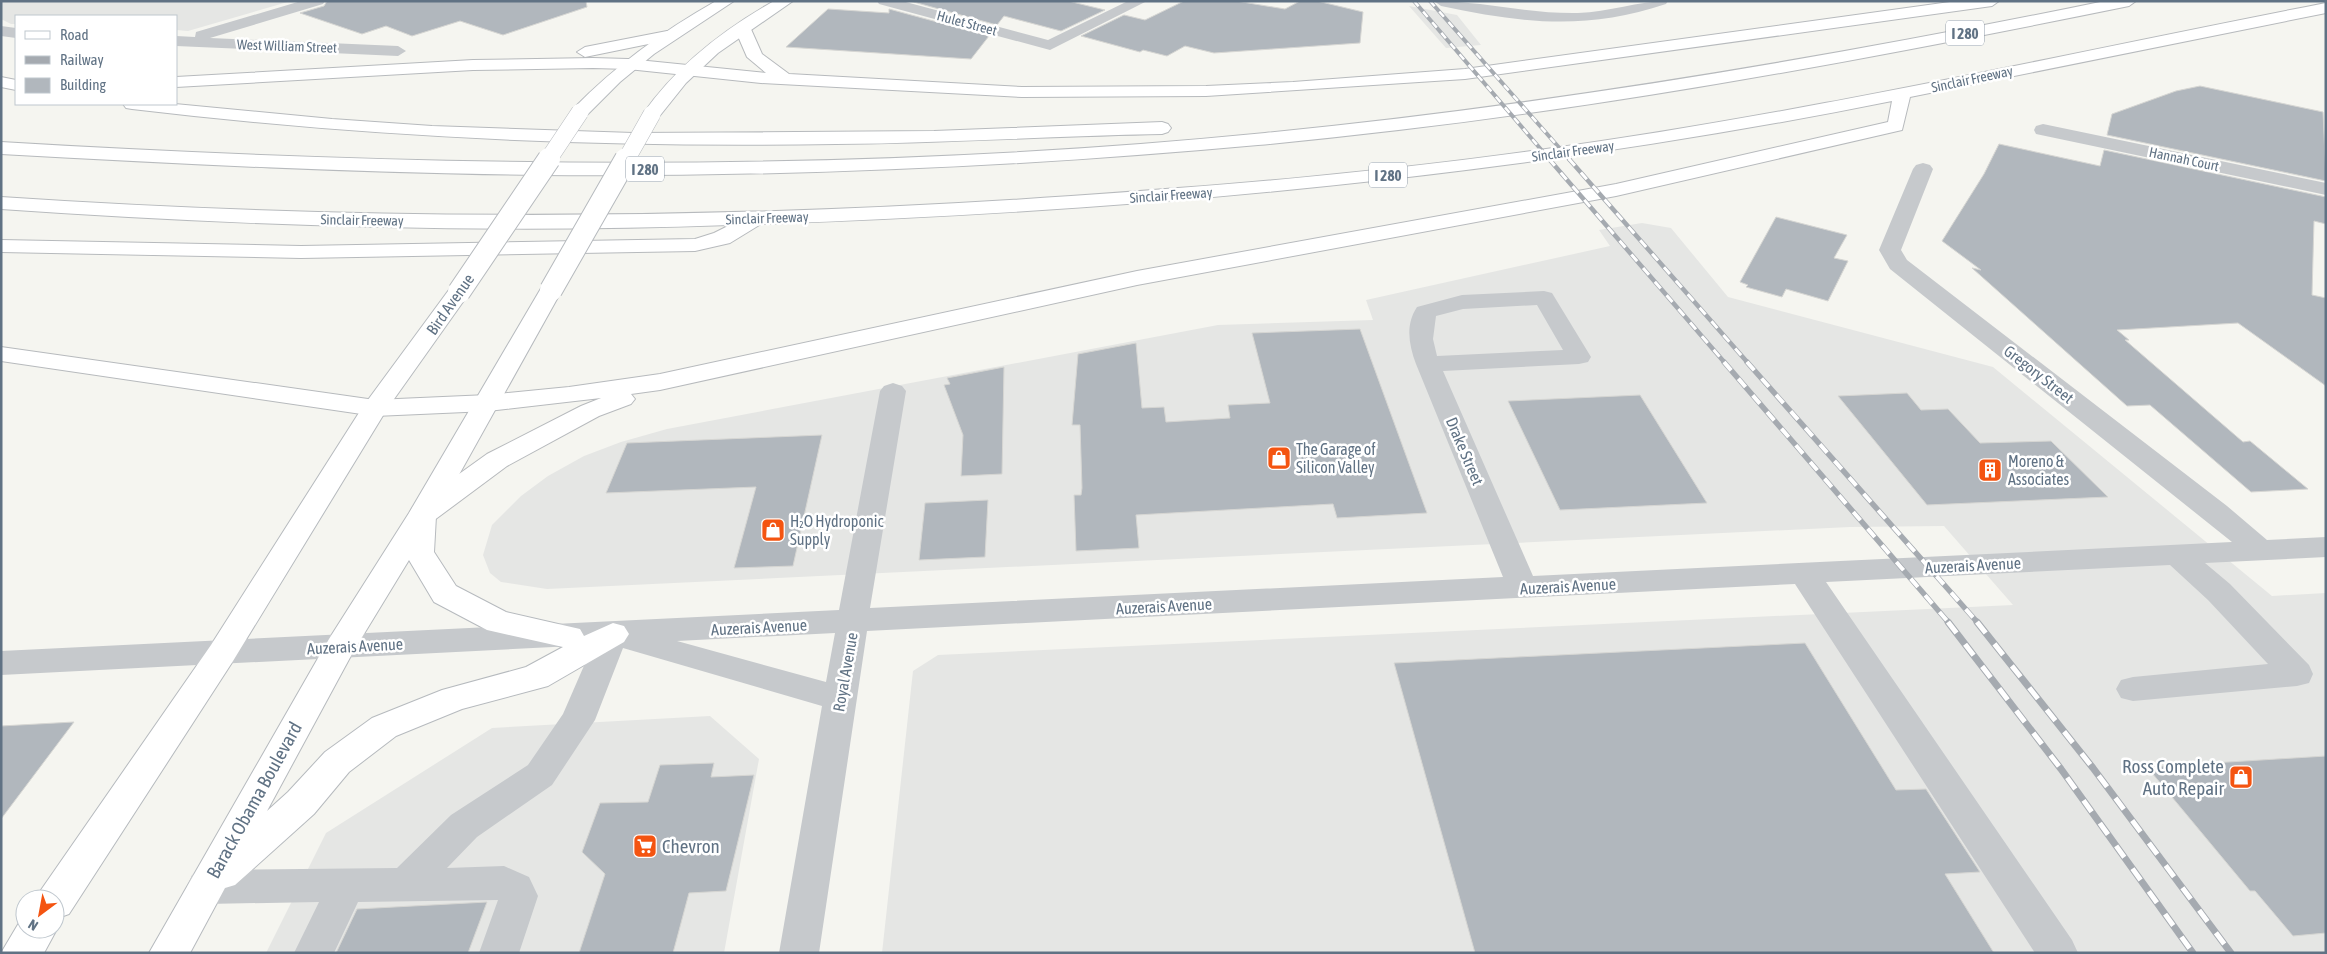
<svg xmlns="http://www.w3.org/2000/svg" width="2327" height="954" font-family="'Asap Condensed',sans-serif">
	<rect width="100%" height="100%" fill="#f5f5f0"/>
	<path fill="#e5e6e4" d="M1 1H291L188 31 176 30V16H16V24H11L1 19Z
		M1409 6 1457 15 1481 45 1446 48Z
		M1642 223 1671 228 1728 297 1993 367 2272 596 2326 593V953H882L913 671 938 655 2013 605 1944 526 1850 527 547 589 501 582 490 573 483 555 492 525 521 496 548 476 584 456 621 442 667 429 1218 325 1373 320 1366 300 1610 246 1599 230Z
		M710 716 759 759 724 953H266L326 833 492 728Z"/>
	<path fill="#b1b7bd" stroke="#d6d6d3" d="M327 1H586L587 7 503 35 460 21 412 36 386 26 362 34 300 13 324 6Z
		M910 1H1068L1105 10 1061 31 1004 16 997 25Z
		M1184 1H1236L1285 9 1300 1H1317L1363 12 1360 43 1214 53 1185 46 1167 56 1143 50 1140 52 1081 36 1124 15 1145 20Z
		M828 9 889 13V9L989 36 971 59 786 47Z
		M2200 86 2323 112 2326 181 2107 135 2112 114 2176 91Z
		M1999 144 2100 166 2104 150 2326 197V224L2314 221 2312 295 2326 298V386L2238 323 2117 330 2129 340H2125L2243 442 2250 441 2308 489 2251 492 2150 405 2127 406 1972 268 1981 270 1942 241 1984 174Z
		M1776 217 1847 235 1834 258 1848 261 1828 301 1786 289 1782 297 1746 287 1748 285 1740 282Z
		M1360 329 1427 513 1337 518 1333 504 1136 515 1139 548 1076 551 1074 495H1081L1082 488 1080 425H1072L1078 354 1136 343 1142 408 1164 407 1166 422 1230 418 1228 405 1270 403 1252 333Z
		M1004 367 1002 474 961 476 963 435 944 385 950 384 947 378Z
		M1907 393 1921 410 1948 409 1980 443 2051 441 2108 497 1927 505 1838 396Z
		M1640 395 1707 503 1560 510 1508 401Z
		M822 435 793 566 734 568 756 487 606 493 627 443Z
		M988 500 985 557 919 560 925 503Z
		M1805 643 1896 790 1926 789 1980 872 1945 874 1994 953H1475L1394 663Z
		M74 722 1 819V726Z
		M2326 756V933L2293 936 2255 891H2250L2147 767Z
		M714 763 711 777 754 775 726 891 689 893 673 953H579L605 874 582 852 600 803 648 802 660 765Z
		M487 902 468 953H336L357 909Z"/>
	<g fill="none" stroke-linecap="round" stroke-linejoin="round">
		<g stroke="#b6babe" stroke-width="2">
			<path id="major" d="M716 1H734L654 54 620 82 586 116H574L571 112 574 108C616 65 663 31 716 1Z
				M774 1H793L718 53 686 83 658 118H646L643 114C677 65 723 30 774 1Z
				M551 283 559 285 562 290 436 516 434 552 456 586 506 612 580 629 584 636 613 623 624 626 629 634 624 642 548 686 462 709 396 736 349 772 314 814 235 885 225 888 190 953H149L329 639 409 513 540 290 543 285ZM409 560 434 602 487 630 563 647 526 667 442 690 372 718 325 752 288 792 267 811 353 652Z
				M459 285 467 287 470 292 387 409 233 661 69 914 55 919V899H37L41 890 211 645 362 408 451 287Z
				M23 916H25V929H55V925L57 929 44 953H1Z"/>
		</g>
		<g stroke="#b7babd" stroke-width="2">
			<path id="highway" d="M1957 1H1999L1992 6 1465 79 1206 96 1022 97 761 83 628 69 593 68 473 70 176 87V77L473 60 593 58 628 59 766 73 747 57 734 27 742 22 750 27 762 54 789 74 1022 87 1206 86 1293 82 1465 69Z
				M2105 1H2136L2129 6C1841 65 1552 118 1258 145 1019 167 779 177 539 175 359 173 180 164 1 154V142C422 167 845 175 1265 133 1548 105 1827 58 2105 1Z
				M2326 3V13L1910 97 1902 130 1616 196 1137 285 660 390 631 394 635 399 631 404 599 416 507 466 433 521 423 523 413 521 409 514 413 507 487 454 581 406 601 398 488 411 375 416 1 361V347L375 400 488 395 569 387 660 374 1137 271 1616 184 1888 122 1892 101C1519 176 1141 211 761 224L730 243 695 251 301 258 1 252V240L301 246 695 239 714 233 730 225C487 234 244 226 1 209V197C358 221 714 221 1071 196 1228 185 1384 172 1539 150 1804 114 2064 54 2326 3Z
				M667 31 673 33 675 36 673 39 585 57 577 52 585 47Z
				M1 77 16 80V90L1 87Z
				M123 104H175L332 119 432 126 633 133 934 131 1162 122 1168 124 1171 128 1168 132 1162 134C1053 136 945 143 836 144 600 148 366 137 132 109L126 108Z"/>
		</g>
		<path fill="#c6c9cc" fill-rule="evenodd" d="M301 1H325L323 4 210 38 398 46 406 51 398 56 176 46V36L195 37 196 32Z
			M877 1H902L1048 40 1128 1H1147L1050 50 879 4Z
			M1434 1C1482 1 1529 14 1578 13 1609 12 1638 1 1668 1L1666 4C1586 31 1522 23 1441 6Z
			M1 26 16 28V38L1 36Z
			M2043 124 2326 183V195L2036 134 2034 130 2036 126Z
			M1923 163 1930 165 1933 169 1901 250 1907 260 2227 506 2267 540 2326 537V557L2205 563 2230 584 2309 665 2313 674 2309 683 2297 686 2133 701 2121 698 2116 689 2121 680 2133 677 2268 664 2208 600 2170 565 1826 582 2072 940 2078 953H2035L1795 584 867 631 819 953H779L822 706 623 648 595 720 552 785 477 837 447 868 504 866 529 877 538 896 519 953H479L498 900 358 902 334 953H294L319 902 206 904 192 899 187 887 192 875 206 870 397 868 451 815 528 765 563 714 593 645 1 675V651L839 610 880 391 884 386 893 383 902 386 906 391 870 608 1503 577 1416 364C1409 345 1405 325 1417 307L1462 295 1544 291 1552 293 1591 357 1588 362 1579 364 1443 371 1533 576 2232 542 1890 269 1879 250 1913 169 1916 165ZM1537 305 1563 350 1437 356 1433 339 1436 316 1463 309ZM835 633 826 682 677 641Z"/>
		<use href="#major" fill="#fff" fill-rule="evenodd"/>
		<use href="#highway" fill="#fff" fill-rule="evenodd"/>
		<g stroke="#a5aab0" stroke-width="4">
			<path id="rail-far3" d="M1414 1 1550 160
				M1430 1 1570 160"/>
		</g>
		<g stroke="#a5aab0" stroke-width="4.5">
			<path id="rail-far2" d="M1549 159 1725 363
				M1569 159 1748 363"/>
		</g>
		<g stroke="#a5aab0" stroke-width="5.5">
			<path id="rail-far1" d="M1724 362 1949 623
				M1747 362 1978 623"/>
		</g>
		<g stroke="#a5aab0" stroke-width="7">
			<path id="rail" d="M1948 622 2061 769 2193 953
				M1977 622 2093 768 2231 953"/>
		</g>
		<use href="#rail-far3" stroke="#fff" stroke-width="2.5" stroke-dasharray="7" stroke-linecap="butt"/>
		<use href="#rail-far2" stroke="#fff" stroke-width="3" stroke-dasharray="9" stroke-linecap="butt"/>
		<use href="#rail-far1" stroke="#fff" stroke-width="4" stroke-dasharray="11" stroke-linecap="butt"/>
		<use href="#rail" stroke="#fff" stroke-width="5" stroke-dasharray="14" stroke-linecap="butt"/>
		<g stroke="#b6babe" stroke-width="18" stroke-linecap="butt">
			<path id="major-bridge-far1" d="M548 160 580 112
				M626 160 652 114"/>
		</g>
		<g stroke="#b6babe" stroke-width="24" stroke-linecap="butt">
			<path id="major-bridge" d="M551 290 626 159
				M459 292 549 159"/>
		</g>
		<use href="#major-bridge-far1" stroke="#fff" stroke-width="17"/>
		<use href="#major-bridge" stroke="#fff" stroke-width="22"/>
	</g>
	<defs>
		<g id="shop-square" transform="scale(1.25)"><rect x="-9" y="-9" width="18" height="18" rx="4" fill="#f45411" stroke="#fff"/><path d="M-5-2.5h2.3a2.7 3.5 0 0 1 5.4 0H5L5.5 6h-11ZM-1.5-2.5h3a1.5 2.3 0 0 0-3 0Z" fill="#fff"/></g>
		<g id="building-square" transform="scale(1.25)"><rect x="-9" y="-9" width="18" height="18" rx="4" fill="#f45411" stroke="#fff"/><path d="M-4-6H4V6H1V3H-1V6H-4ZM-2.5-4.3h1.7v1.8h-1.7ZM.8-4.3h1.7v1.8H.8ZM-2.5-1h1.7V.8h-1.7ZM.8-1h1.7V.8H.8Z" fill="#fff"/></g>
		<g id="supermarket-square" transform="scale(1.25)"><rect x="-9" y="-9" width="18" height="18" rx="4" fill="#f45411" stroke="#fff"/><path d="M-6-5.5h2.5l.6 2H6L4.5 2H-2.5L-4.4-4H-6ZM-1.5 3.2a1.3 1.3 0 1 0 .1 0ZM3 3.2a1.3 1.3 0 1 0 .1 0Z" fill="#fff"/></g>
	</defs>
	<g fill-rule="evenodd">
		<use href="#shop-square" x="1279" y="458"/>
		<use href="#building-square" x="1990" y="470"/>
		<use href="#shop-square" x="773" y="530"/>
		<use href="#shop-square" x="2241" y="777"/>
		<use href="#supermarket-square" x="645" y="846"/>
	</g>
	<g text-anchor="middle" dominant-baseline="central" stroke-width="5" stroke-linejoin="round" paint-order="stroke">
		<g font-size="14" fill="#607284" stroke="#fff">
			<text transform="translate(967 23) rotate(15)">Hulet Street</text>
			<text transform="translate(287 46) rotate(2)">West William Street</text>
			<text transform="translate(1972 79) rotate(-12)">Sinclair Freeway</text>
			<text transform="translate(1573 151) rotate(-8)">Sinclair Freeway</text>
			<text transform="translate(2184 159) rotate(12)">Hannah Court</text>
			<text transform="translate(1171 195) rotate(-4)">Sinclair Freeway</text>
			<text transform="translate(767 218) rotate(-2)">Sinclair Freeway</text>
			<text transform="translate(362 220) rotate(1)">Sinclair Freeway</text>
		</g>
		<g fill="#fff" stroke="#909ca9" stroke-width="1">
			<rect x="1946" y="20.5" width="38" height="25" rx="4"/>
			<rect x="626" y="156.5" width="38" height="25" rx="4"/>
			<rect x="1369" y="162.5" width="38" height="25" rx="4"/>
		</g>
		<g font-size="15" font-weight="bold" fill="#607284">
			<text x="1965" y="33">I 280</text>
			<text x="645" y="169">I 280</text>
			<text x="1388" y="175">I 280</text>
		</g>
		<g font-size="16" fill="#607284" stroke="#fff">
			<text transform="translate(450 304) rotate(-55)">Bird Avenue</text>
			<text transform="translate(2039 374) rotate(38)">Gregory Street</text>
			<text transform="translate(1465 451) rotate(67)">Drake Street</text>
			<text transform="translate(1973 565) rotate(-3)">Auzerais Avenue</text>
			<text transform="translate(1568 586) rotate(-3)">Auzerais Avenue</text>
			<text transform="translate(1164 606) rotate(-3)">Auzerais Avenue</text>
			<text transform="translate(759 627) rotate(-3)">Auzerais Avenue</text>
			<text transform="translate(355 646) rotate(-3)">Auzerais Avenue</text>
			<text transform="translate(845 672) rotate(-80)">Royal Avenue</text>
		</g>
		<g font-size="16" fill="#607284" stroke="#fff" text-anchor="start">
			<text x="1296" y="449">The Garage of<tspan x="1296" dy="18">Silicon Valley</tspan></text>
			<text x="2008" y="461">Moreno &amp;<tspan x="2008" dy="18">Associates</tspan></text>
			<text x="790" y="521">H₂O Hydroponic<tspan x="790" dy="18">Supply</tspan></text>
		</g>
		<g font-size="19" fill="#607284" stroke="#fff" text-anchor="end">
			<text x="2224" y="766">Ross Complete<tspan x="2224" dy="22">Auto Repair</tspan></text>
			<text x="662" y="846" text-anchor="start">Chevron</text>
		</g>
		<g font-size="19" fill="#607284" stroke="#fff">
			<text transform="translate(254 800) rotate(-61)">Barack Obama Boulevard</text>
		</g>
	</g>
	<rect width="2327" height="954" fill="none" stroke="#607284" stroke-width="5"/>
	<rect x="15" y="15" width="162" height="90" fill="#ffffff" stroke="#bfc7ce"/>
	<rect x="25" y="31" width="25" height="8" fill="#ffffff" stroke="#bfc7ce"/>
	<text x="60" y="40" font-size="15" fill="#607284">Road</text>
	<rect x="25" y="56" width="25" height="8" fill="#a5aab0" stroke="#bfc7ce"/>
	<text x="60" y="65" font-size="15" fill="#607284">Railway</text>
	<rect x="25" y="78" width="25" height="15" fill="#b1b7bd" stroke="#bfc7ce"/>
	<text x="60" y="90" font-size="15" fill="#607284">Building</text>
	<g transform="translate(40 914) rotate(212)"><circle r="24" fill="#ffffff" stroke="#bfc7ce"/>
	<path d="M0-4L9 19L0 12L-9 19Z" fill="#f45411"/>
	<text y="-8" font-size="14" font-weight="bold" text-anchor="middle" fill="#607284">N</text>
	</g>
</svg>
